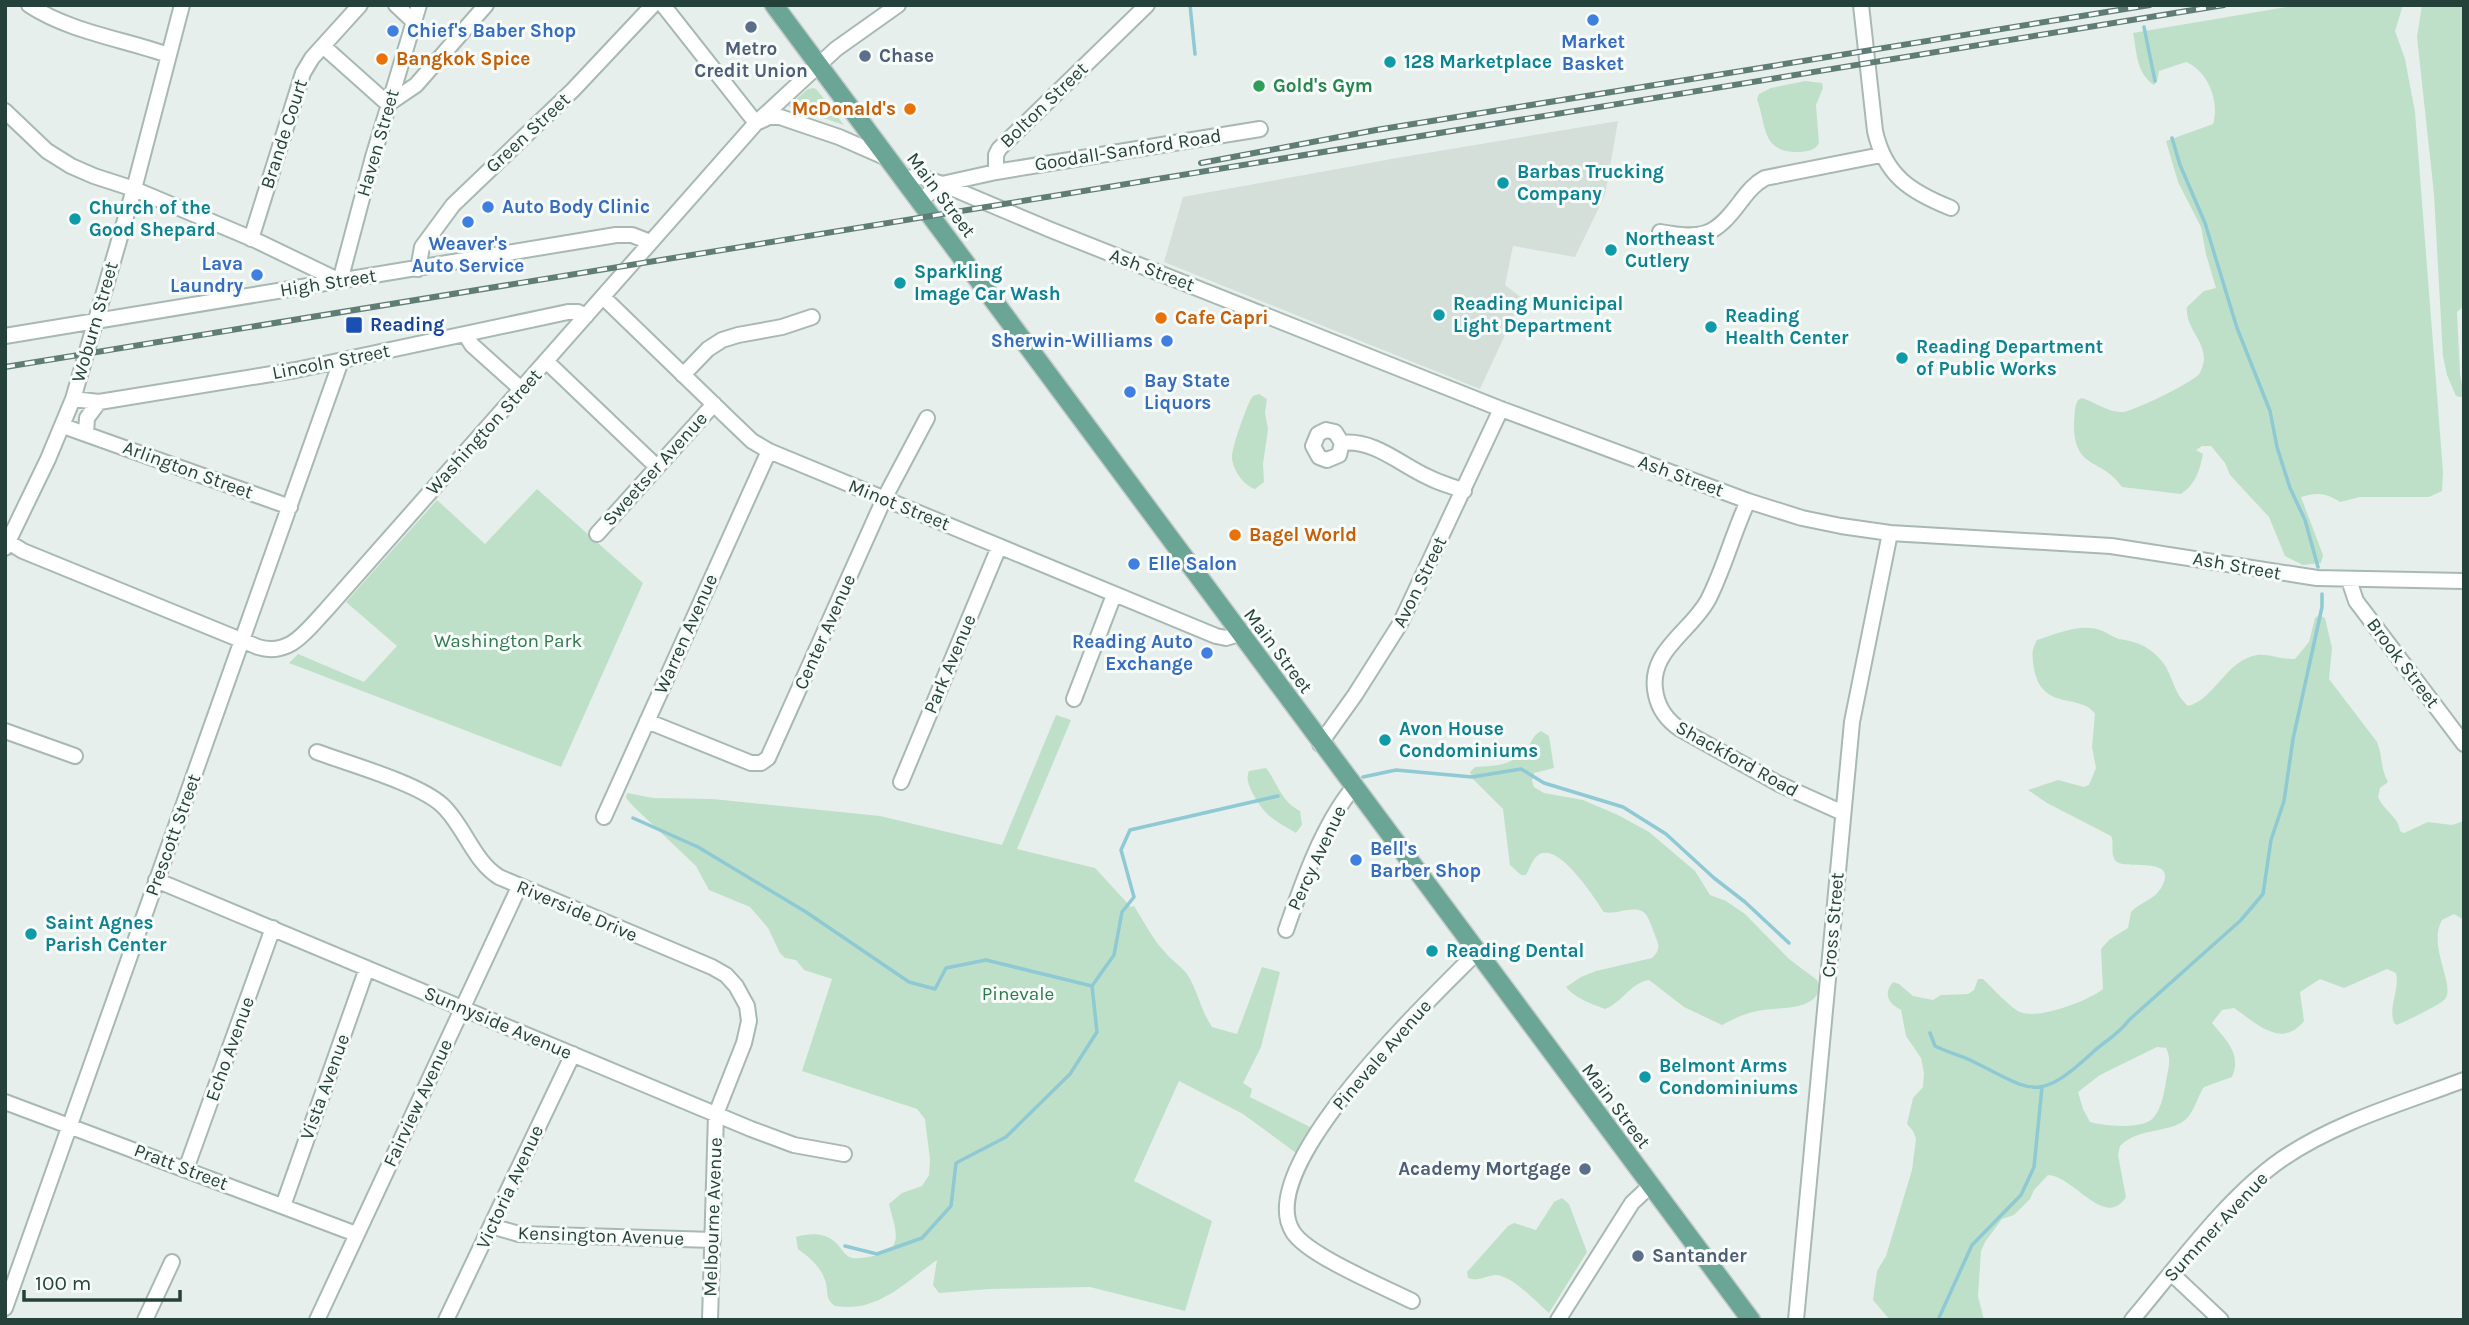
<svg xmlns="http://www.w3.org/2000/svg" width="2469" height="1325" font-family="Karla,sans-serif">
	<rect width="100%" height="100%" fill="#e6efeb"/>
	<path fill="#d4dfda" d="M1618 121 1605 195 1575 257 1513 246 1505 285 1522 298 1480 389 1164 262 1183 197 1397 158Z"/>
	<path fill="#bfe0c8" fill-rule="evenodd" d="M2299 5H2403L2395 31 2405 59 2415 112 2443 472 2442 491 2429 497H2360L2340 502C2326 493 2317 492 2301 497L2323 555 2321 563 2303 565 2285 556 2269 517 2230 475 2225 463 2211 446H2202L2196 450 2203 454C2200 470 2195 485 2181 494L2122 487C2102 457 2073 471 2074 422 2075 414 2074 407 2078 400L2082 398C2095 402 2109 413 2123 412 2134 411 2194 382 2200 373 2202 369 2204 362 2204 358 2203 338 2185 327 2187 307L2204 291 2216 288 2206 254 2201 227 2178 182 2166 141 2213 124C2220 102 2208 71 2186 62L2159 71 2157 81 2154 85C2136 73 2137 52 2133 33Z
		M2422 5H2464V306L2457 312 2460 374 2464 396 2460 397 2456 396 2447 375 2443 356 2434 194 2417 37Z
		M1805 81 1822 83 1823 88 1816 105 1819 143C1814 151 1809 151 1800 152 1761 153 1767 127 1757 99L1759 94 1771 88Z
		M814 88 817 90 844 125 788 106 808 89Z
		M1259 394 1267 399 1265 413 1268 429 1263 464 1264 482 1255 489C1243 485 1234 471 1232 459 1231 449 1245 411 1250 401 1253 395 1253 396 1259 394Z
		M537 489 643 583 561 767 289 663 298 654 364 682 397 646 346 602 437 500 485 544Z
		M2319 615 2325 618 2332 648 2329 679 2377 742C2383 756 2380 768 2388 782L2380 788 2378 797C2383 810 2399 817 2400 831L2404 833 2428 822 2452 825 2464 821V920L2454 914 2442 920C2427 946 2456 986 2445 999 2442 1004 2406 1021 2397 1025L2394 1023C2388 1005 2400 991 2396 973L2387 969 2344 988 2320 979 2300 992 2304 1021C2281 1050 2255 1022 2234 1008L2222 1010 2212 1023C2226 1040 2242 1054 2232 1077L2204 1087C2198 1096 2195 1109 2188 1117 2174 1134 2140 1126 2120 1146L2118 1155 2126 1197C2105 1230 2074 1176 2048 1175L2034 1190 2030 1199 2014 1215 2002 1219 1985 1242 1981 1251 1978 1296 1984 1320H1890L1873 1300 1877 1271 1886 1256 1912 1170 1916 1139 1913 1131 1907 1124 1913 1098 1923 1087 1924 1073 1921 1058 1906 1036 1901 1010C1888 1003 1883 994 1893 982L1899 984 1913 996 1933 1000 1941 995 1968 994 1974 990 1978 979H1983C1991 987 2012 1009 2020 1012 2038 1020 2088 1001 2103 989L2101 949 2110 939 2128 928 2131 912C2140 902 2154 900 2161 888 2180 855 2127 870 2117 862 2109 855 2115 844 2111 836L2047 803 2028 790 2058 780 2084 787 2089 785 2096 768 2092 747 2095 714C2082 692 2038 714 2033 662 2032 653 2032 649 2037 640 2055 634 2081 623 2100 630 2107 632 2112 637 2119 639 2138 642 2148 646 2161 660 2173 674 2173 693 2188 706 2214 700 2226 660 2257 655 2269 653 2282 660 2295 659L2309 642 2315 618ZM2157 1047 2166 1048C2172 1059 2168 1070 2166 1081 2164 1093 2162 1107 2154 1117 2145 1130 2104 1126 2090 1122L2083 1109 2078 1092 2100 1075Z
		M1056 715 1071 720 1017 849 1095 868 1131 907 1134 906C1143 920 1152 938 1164 951 1171 960 1180 965 1187 974 1198 991 1201 1011 1212 1027L1237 1034 1262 967 1280 972 1261 1047 1243 1083 1252 1089 1250 1097 1310 1127 1296 1153 1243 1114 1179 1081 1134 1181 1212 1221 1185 1311 1090 1287 990 1289 939 1293 933 1285 937 1260C904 1283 878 1313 835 1306 824 1298 829 1290 825 1280 820 1266 809 1257 798 1249L796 1237C809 1233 827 1232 837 1244 842 1249 845 1256 852 1258 858 1259 869 1257 874 1256 907 1251 894 1226 889 1204L902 1193 922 1186 929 1175 930 1160 925 1119 917 1109 802 1071 832 979 804 970 796 960 785 958 780 953 768 928 750 907 709 890 696 866 633 806 626 798 627 793 653 798 713 799 880 816 1002 845Z
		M1541 731 1549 736 1554 768 1534 773 1532 781 1534 787 1544 793 1583 800 1618 815 1649 832 1695 871 1710 895 1726 901 1745 914 1789 959 1817 980 1820 988C1814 1011 1781 1007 1763 1010 1748 1012 1735 1018 1722 1025L1684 1007 1649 980C1630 983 1622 1003 1605 1009 1591 1004 1575 998 1566 987L1581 977 1596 971 1652 958C1659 951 1660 947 1656 938 1653 931 1651 923 1647 916 1638 902 1616 916 1604 912 1595 899 1557 838 1537 856 1532 860 1529 870 1526 875H1521L1510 865 1503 809 1473 779 1470 772 1475 767C1495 766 1512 766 1527 748 1532 742 1533 735 1541 731Z
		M1266 768C1279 785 1280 800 1300 811L1302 825 1296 833C1273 820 1264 815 1252 792 1248 784 1246 778 1249 771Z
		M1562 1198 1569 1204 1587 1252 1549 1313C1536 1302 1512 1275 1495 1275 1485 1276 1478 1282 1468 1278L1467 1272 1508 1226 1514 1223 1536 1230 1554 1202Z"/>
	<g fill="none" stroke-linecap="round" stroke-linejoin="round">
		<path stroke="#8ec9d4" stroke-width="3.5" d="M1190 5 1195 54
			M2144 27 2155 81
			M2172 138 2180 165 2205 223 2237 328 2270 411 2277 447 2290 488 2305 520 2318 567
			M1363 777 1396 770 1472 777 1521 769 1544 783 1623 807 1666 834 1714 878 1745 902 1789 943
			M633 818 698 847 806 912 909 982 935 989 946 968 986 960 1092 986 1114 955 1122 912 1134 897 1121 850 1130 830 1278 796
			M1930 1033 1935 1046C1947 1052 1959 1055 1970 1060 2032 1090 2036 1105 2093 1052 2106 1040 2118 1035 2129 1020L2241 920 2263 894 2271 840 2284 801 2293 739 2322 607V594
			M845 1246 877 1254 922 1238 951 1206 956 1163 1006 1137 1070 1074 1097 1032 1092 986
			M1938 1320 1972 1245 2021 1195 2034 1167 2042 1087"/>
		<g stroke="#a8b8b2" stroke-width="18">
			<path id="minor" d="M29 5C70 32 123 39 168 55
				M396 5 413 21
				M663 5 756 123 769 117H780L839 137 887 158
				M1861 5 1875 131C1885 176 1911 192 1951 208
				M323 46 388 104
				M388 104 416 85 486 5
				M5 111 47 151 71 166 94 176 134 189 255 240 340 281 373 157 419 5
				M996 172 1260 129
				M902 178 922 177 942 184 1051 230 1501 409 1748 501 1802 518 1841 526 1890 533 2111 546 2317 578 2464 581
				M919 201 942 184 996 172V155L999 149 1147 5
				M1660 232C1703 240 1715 236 1741 201 1748 192 1754 184 1765 178L1881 155
				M251 239 303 73 312 58 360 5
				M418 269 422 247 453 205 573 90 653 5
				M603 297 729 419 752 441 769 451 1216 636 1226 638 1239 634
				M465 334 472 345 521 389
				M5 336 616 235H632L650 242
				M546 361 657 467
				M683 375 708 349 722 340 738 335 782 327 812 317
				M73 399 99 402 296 370 568 312H578L586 316
				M63 426 290 507
				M86 434 87 418 99 402
				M1342 443 1335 432 1326 430 1318 434 1313 446 1319 457 1327 460 1339 455 1342 443C1374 439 1401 465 1428 477 1439 483 1452 486 1464 491
				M1748 501C1733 533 1724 569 1708 600 1690 633 1646 652 1656 695 1659 709 1668 721 1680 729L1779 784 1843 813
				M597 534 714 404
				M5 540 23 551 258 647C290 657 307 630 326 610L756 123 836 49 898 5
				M5 548 48 459 73 399 134 189 182 5
				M2349 580 2356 601 2464 744
				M1074 699 1114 595
				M647 721 751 763H761L768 758 884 499 927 418
				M5 731 75 756
				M1320 744 1355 695 1400 624 1501 409
				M317 752C349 764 418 783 442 805 464 825 473 861 499 877L712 967 726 975 736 986 747 1006 749 1021 744 1043 716 1114 710 1320
				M901 782 999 547
				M604 817 769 451
				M156 880 751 1129 794 1145 844 1154
				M1286 930C1302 884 1322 826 1353 788
				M5 1102 356 1234
				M186 1169 273 928
				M283 1206 367 968
				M491 1226 519 1234 713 1240
				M2172 1274 2221 1320
				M1412 1301C1384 1287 1307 1255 1293 1232 1251 1167 1433 997 1476 953
				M5 1308 341 361
				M145 1320 172 1262
				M317 1320 519 887
				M446 1320 573 1054
				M1558 1320 1632 1203 1650 1186
				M1796 1320 1852 722 1890 533
				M2132 1320C2177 1267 2226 1198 2282 1159 2336 1122 2403 1103 2464 1080"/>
		</g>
		<g stroke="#c2cac8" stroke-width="21">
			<path id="major" d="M774 5 1751 1320"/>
		</g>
		<use href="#minor" stroke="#fff" stroke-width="14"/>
		<use href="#major" stroke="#6aa596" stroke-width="18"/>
		<g stroke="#5f7d75" stroke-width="6">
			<path id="rail" d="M1201 163 1376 130 2150 5
				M5 367 2224 5"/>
		</g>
		<use href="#rail" stroke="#f7fbf9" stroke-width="3.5" stroke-dasharray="10" stroke-linecap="butt"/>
	</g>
	<g fill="#3f7fe0" stroke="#f7fbf9" stroke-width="2.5">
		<circle cx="1593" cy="20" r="7"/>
		<circle cx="393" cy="31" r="7"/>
		<circle cx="488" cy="207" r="7"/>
		<circle cx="468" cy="222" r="7"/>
		<circle cx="257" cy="275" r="7"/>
		<circle cx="1167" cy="341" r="7"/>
		<circle cx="1130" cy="392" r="7"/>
		<circle cx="1134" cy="564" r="7"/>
		<circle cx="1207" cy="653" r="7"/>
		<circle cx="1356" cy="860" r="7"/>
	</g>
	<g fill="#5c6f8a" stroke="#f7fbf9" stroke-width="2.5">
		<circle cx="751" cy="27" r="7"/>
		<circle cx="865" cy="56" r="7"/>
		<circle cx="1585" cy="1169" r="7"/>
		<circle cx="1638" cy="1256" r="7"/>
	</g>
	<g fill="#e8710a" stroke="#f7fbf9" stroke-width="2.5">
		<circle cx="382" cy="59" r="7"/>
		<circle cx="910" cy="109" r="7"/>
		<circle cx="1161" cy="318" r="7"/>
		<circle cx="1235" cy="535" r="7"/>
	</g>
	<g fill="#0f9aa8" stroke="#f7fbf9" stroke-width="2.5">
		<circle cx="1390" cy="62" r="7"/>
		<circle cx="1503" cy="183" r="7"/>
		<circle cx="75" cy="219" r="7"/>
		<circle cx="1611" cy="250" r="7"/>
		<circle cx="900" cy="283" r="7"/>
		<circle cx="1439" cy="315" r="7"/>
		<circle cx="1711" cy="327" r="7"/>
		<circle cx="1902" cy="358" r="7"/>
		<circle cx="1385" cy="740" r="7"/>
		<circle cx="31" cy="934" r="7"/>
		<circle cx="1432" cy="951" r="7"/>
		<circle cx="1645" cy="1077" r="7"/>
	</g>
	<circle fill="#2e9e5b" stroke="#f7fbf9" stroke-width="2.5" cx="1259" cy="86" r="7"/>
	<rect fill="#1a4fb4" stroke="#f7fbf9" stroke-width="2.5" x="345" y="316" width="18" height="18" rx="3.5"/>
	<g text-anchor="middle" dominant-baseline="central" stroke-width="6" stroke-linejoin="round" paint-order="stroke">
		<g font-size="19" font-weight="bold" fill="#366cbe" stroke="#f7fbf9" text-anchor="start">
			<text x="407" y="31">Chief's Baber Shop</text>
			<text x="1593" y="42" text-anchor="middle">Market<tspan x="1593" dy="22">Basket</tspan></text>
			<text x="502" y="207">Auto Body Clinic</text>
			<text x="468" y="244" text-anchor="middle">Weaver's<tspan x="468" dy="22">Auto Service</tspan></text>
			<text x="243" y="264" text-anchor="end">Lava<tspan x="243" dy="22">Laundry</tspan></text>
			<text x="1153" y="341" text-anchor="end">Sherwin-Williams</text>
			<text x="1144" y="381">Bay State<tspan x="1144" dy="22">Liquors</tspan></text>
			<text x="1148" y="564">Elle Salon</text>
			<text x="1193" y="642" text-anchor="end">Reading Auto<tspan x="1193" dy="22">Exchange</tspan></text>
			<text x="1370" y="849">Bell's<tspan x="1370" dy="22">Barber Shop</tspan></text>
		</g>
		<g font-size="19" font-weight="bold" fill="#4e5e75" stroke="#f7fbf9" text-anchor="start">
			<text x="751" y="49" text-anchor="middle">Metro<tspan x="751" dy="22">Credit Union</tspan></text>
			<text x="879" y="56">Chase</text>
			<text x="1571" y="1169" text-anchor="end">Academy Mortgage</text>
			<text x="1652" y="1256">Santander</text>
		</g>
		<g font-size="19" font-weight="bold" fill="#c56008" stroke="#f7fbf9" text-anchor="start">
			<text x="396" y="59">Bangkok Spice</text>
			<text x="896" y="109" text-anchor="end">McDonald's</text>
			<text x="1175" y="318">Cafe Capri</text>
			<text x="1249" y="535">Bagel World</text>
		</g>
		<g font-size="19" font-weight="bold" fill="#0d838f" stroke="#f7fbf9" text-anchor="start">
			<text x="1404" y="62">128 Marketplace</text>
			<text x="1517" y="172">Barbas Trucking<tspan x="1517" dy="22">Company</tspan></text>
			<text x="89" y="208">Church of the<tspan x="89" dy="22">Good Shepard</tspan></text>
			<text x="1625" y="239">Northeast<tspan x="1625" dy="22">Cutlery</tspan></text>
			<text x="914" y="272">Sparkling<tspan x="914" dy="22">Image Car Wash</tspan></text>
			<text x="1453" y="304">Reading Municipal<tspan x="1453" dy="22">Light Department</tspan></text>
			<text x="1725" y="316">Reading<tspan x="1725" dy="22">Health Center</tspan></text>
			<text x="1916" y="347">Reading Department<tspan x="1916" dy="22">of Public Works</tspan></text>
			<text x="1399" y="729">Avon House<tspan x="1399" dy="22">Condominiums</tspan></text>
			<text x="45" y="923">Saint Agnes<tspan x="45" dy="22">Parish Center</tspan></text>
			<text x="1446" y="951">Reading Dental</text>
			<text x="1659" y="1066">Belmont Arms<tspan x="1659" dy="22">Condominiums</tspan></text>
		</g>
		<g font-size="19" font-weight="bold" fill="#27864d" stroke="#f7fbf9" text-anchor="start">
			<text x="1273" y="86">Gold's Gym</text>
		</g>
		<g font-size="19" fill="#24423a" stroke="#f7fbf9">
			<text transform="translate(1044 105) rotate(-44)">Bolton Street</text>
			<text transform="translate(528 133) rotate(-43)">Green Street</text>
			<text transform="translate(284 134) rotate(-72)">Brande Court</text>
			<text transform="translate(378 143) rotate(-74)">Haven Street</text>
			<text transform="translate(1128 150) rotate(-9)">Goodall-Sanford Road</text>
			<text transform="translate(941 195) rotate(53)">Main Street</text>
			<text transform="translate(1152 270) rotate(21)">Ash Street</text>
			<text transform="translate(328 283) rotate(-9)">High Street</text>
			<text transform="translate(95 322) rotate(-74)">Woburn Street</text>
			<text transform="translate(331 362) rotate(-11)">Lincoln Street</text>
			<text transform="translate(484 432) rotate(-48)">Washington Street</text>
			<text transform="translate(655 469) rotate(-48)">Sweetser Avenue</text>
			<text transform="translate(188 470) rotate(20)">Arlington Street</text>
			<text transform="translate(1681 476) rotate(20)">Ash Street</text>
			<text transform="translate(899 505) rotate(22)">Minot Street</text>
			<text transform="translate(2237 566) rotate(10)">Ash Street</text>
			<text transform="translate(1420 582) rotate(-64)">Avon Street</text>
			<text transform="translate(825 632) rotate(-66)">Center Avenue</text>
			<text transform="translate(686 634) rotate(-66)">Warren Avenue</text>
			<text transform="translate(1278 651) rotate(53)">Main Street</text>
			<text transform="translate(2403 663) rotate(53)">Brook Street</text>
			<text transform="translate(950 664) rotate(-67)">Park Avenue</text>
			<text transform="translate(1737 759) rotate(29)">Shackford Road</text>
			<text transform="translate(173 835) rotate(-70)">Prescott Street</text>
			<text transform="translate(1317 858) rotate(-65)">Percy Avenue</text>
			<text transform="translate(577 911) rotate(23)">Riverside Drive</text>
			<text transform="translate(1833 925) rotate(-85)">Cross Street</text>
			<text transform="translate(498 1023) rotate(23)">Sunnyside Avenue</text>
			<text transform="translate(230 1049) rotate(-70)">Echo Avenue</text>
			<text transform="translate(1382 1055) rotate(-49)">Pinevale Avenue</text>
			<text transform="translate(325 1087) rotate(-70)">Vista Avenue</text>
			<text transform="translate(418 1103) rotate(-65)">Fairview Avenue</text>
			<text transform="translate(1616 1106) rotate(53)">Main Street</text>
			<text transform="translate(181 1167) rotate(21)">Pratt Street</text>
			<text transform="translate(510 1187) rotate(-65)">Victoria Avenue</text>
			<text transform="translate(713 1217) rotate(-88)">Melbourne Avenue</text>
			<text transform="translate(2216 1227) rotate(-47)">Summer Avenue</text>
			<text transform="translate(601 1236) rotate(2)">Kensington Avenue</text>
		</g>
		<g font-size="19" font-weight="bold" fill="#164399" stroke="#f7fbf9" text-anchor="start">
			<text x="370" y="325">Reading</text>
		</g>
		<g font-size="19" fill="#2d7a4b" stroke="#f7fbf9">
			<text x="508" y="641">Washington Park</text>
			<text x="1018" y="994">Pinevale</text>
		</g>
	</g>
	<rect width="2469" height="1325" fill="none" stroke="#24423a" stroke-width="14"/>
	<path d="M24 1290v10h156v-10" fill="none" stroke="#24423a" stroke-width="3.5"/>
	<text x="35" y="1290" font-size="21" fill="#24423a" stroke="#f7fbf9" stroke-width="5" paint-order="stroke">100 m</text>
</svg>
